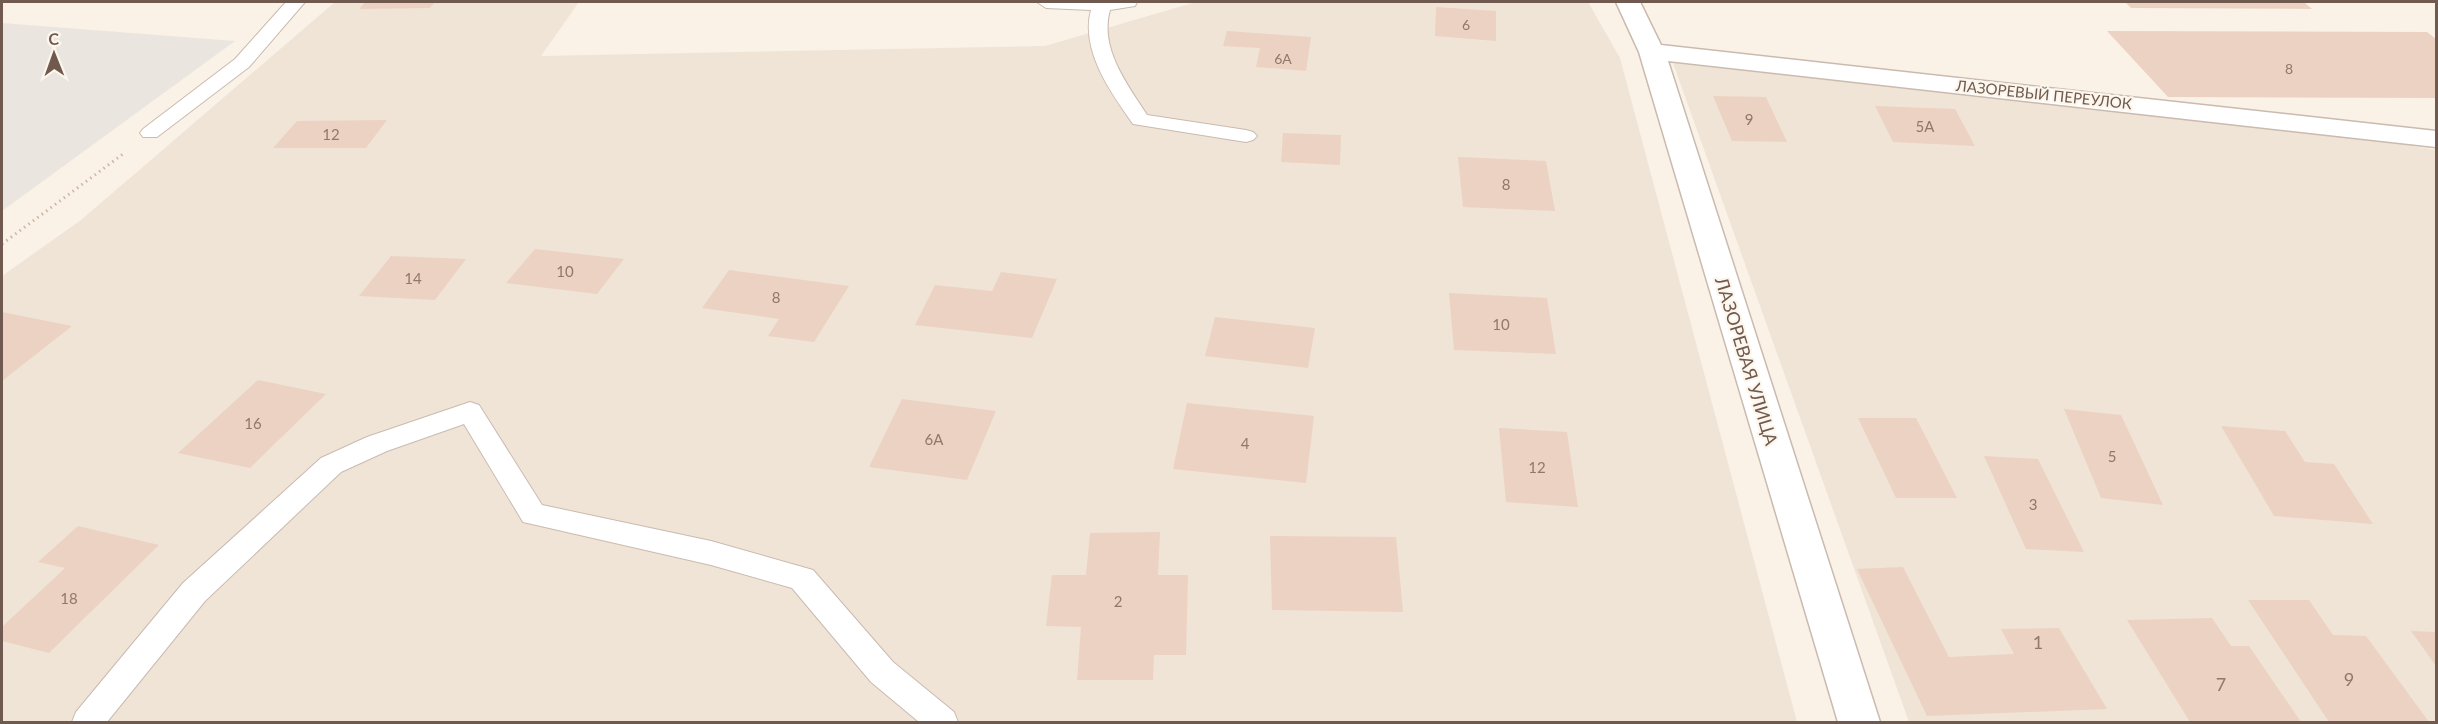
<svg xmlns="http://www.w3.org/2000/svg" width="2438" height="724" font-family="Lato,sans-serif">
	<rect width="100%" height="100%" fill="#faf2e7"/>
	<path fill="#f0e4d7" d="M335 2H579L541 56 1045 46 1196 2H1588L1620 58 1797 722H2V276L81 220Z
		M1673 63 2370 139 2436 150V722H1909Z"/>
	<path fill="#ebe5e0" d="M2 23 235 41 2 211Z"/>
	<path fill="#ecd2c2" d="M365 2H435L430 8 359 9Z
		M2125 2H2304L2312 9 2131 8Z
		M1436 7 1496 11V41L1435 36Z
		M1227 31 1311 37 1306 71 1256 67 1260 48 1223 46Z
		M2107 31 2427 32 2436 39V98L2168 97Z
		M1713 96 1766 97 1787 142 1732 141Z
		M1875 106 1955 109 1975 146 1893 142Z
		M387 120 366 148H273L297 121Z
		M1283 133 1341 135 1340 165 1281 162Z
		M1458 157 1546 161 1555 211 1463 207Z
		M535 249 624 259 597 294 506 283Z
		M391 256 466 259 435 300 359 296Z
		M729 270 849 286 814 342 768 336 779 319 702 308Z
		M1001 272 1057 279 1032 338 915 325 935 285 992 291Z
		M1449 293 1547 298 1556 354 1454 350Z
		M2 312 72 326 2 381Z
		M1215 317 1315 328 1308 368 1205 356Z
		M258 380 326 394 250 468 178 453Z
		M902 399 996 411 967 480 869 467Z
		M1187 403 1314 416 1306 483 1173 469Z
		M2064 409 2121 415 2163 505 2101 498Z
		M1858 418H1916L1957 498H1896Z
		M2221 426 2285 431 2305 462 2334 464 2373 524 2274 516Z
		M1499 428 1567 432 1578 507 1506 502Z
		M1984 456 2038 459 2084 552 2026 549Z
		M78 526 159 545 49 653 2 641V627L65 568 38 562Z
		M1160 532 1158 575H1188L1186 655H1154L1153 680H1077L1081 627 1046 626 1052 575H1086L1090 533Z
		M1270 536 1396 537 1403 612 1272 610Z
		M1903 567 1949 657 2014 654 2001 629 2059 628 2107 709 1927 716 1857 569Z
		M2248 600H2309L2333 635 2366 636 2429 722H2329Z
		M2212 618 2231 646H2249L2301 722H2190L2127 620Z
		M2411 631 2436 632V666Z"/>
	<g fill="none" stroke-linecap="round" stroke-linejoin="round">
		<g stroke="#cabaaf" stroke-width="2">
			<path id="lane" d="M286 2H305L249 67 157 137H143L140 133 143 129 235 59Z
				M1037 2H1137L1135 6 1110 10C1099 48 1127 84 1147 115L1246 130 1253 132 1257 136 1253 140 1246 142 1133 124C1111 93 1080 50 1091 10L1046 8Z
				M470 402 479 405 542 505 711 541 813 570 893 662 954 712 958 722H919L871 682 792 588 711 565 523 522 464 424 387 451 341 472 205 601 107 722H72L76 712 183 583 321 458 367 437Z"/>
		</g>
		<g stroke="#cabaaf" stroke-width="3">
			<path id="street" d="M1616 2H1640L1661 45 2436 131V147L1668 61 1880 722H1838L1639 52Z"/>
		</g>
		<path stroke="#d0b6a5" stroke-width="3" stroke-dasharray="1.5 4" stroke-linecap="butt" d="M2 244 123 154"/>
		<use href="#lane" fill="#fff" fill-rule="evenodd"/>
		<use href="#street" fill="#fff" fill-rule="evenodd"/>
	</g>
	<g text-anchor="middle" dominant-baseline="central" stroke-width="4.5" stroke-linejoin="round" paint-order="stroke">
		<g font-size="14" fill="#8f786c">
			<text x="1466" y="24">6</text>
			<text x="1283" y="58">6А</text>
			<text x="2289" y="68">8</text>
		</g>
		<g font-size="15" fill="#705a4f" stroke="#fdf6ed">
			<text transform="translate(2044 94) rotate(6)">ЛАЗОРЕВЫЙ ПЕРЕУЛОК</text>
		</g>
		<g font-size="15" fill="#8f786c">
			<text x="1749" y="119">9</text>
			<text x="1925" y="126">5А</text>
			<text x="331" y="134">12</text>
			<text x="1506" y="184">8</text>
			<text x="565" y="271">10</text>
			<text x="413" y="278">14</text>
			<text x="776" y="297">8</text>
			<text x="1501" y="324">10</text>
			<text x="253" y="423">16</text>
			<text x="934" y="439">6А</text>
			<text x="1245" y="443">4</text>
			<text x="2112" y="456">5</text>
			<text x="1537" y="467">12</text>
			<text x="2033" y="504">3</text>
			<text x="69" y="598">18</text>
			<text x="1118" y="601">2</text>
		</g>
		<g font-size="18" fill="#705a4f" stroke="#fdf6ed">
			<text transform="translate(1747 361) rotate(73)">ЛАЗОРЕВАЯ УЛИЦА</text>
		</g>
		<g font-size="18" fill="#8f786c">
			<text x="2038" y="642">1</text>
			<text x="2349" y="679">9</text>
			<text x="2221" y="684">7</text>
		</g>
	</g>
	<rect width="2438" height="724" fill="none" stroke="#705a4f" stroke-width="6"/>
	<g transform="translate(54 54) rotate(359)" stroke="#fdf6ed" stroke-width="4.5" paint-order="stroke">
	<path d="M0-4.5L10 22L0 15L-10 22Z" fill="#705a4f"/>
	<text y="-9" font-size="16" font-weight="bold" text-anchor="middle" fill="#705a4f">С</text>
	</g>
</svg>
